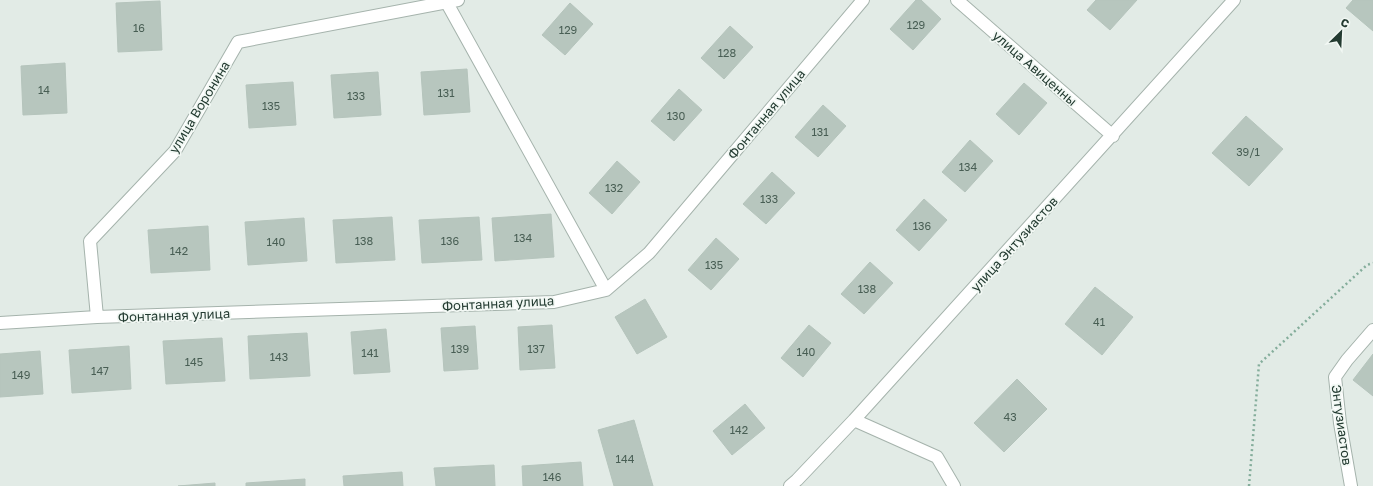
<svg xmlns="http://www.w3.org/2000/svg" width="1373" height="486" font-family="'Golos Text',sans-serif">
	<rect width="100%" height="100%" fill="#e2ebe6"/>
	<path fill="#b7c6be" stroke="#b5c4bc" d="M916 0H921L941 19 913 50 890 29Z
		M1096 0H1137L1110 30 1087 10Z
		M1353 0H1373V31L1346 8Z
		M160 1 162 50 118 52 116 3Z
		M570 3 593 24 565 55 542 35Z
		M730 26 753 47 724 79 701 58Z
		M65 63 67 113 23 115 21 66Z
		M467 69 470 112 424 115 421 72Z
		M378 72 381 115 334 118 331 75Z
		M293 82 296 125 249 128 246 85Z
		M1024 83 1047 103 1019 135 996 114Z
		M679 89 702 110 674 141 651 121Z
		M823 105 846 126 818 157 795 137Z
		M1246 116 1283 149 1249 186 1212 153Z
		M970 140 993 161 965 192 942 172Z
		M617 161 640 182 612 214 589 193Z
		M772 172 795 193 766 224 743 204Z
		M924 199 947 220 919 251 896 230Z
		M551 214 554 257 495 261 492 218Z
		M392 217 395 260 336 263 333 220Z
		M479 217 482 260 422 263 419 220Z
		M304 218 307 261 248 265 245 222Z
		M208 226 210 270 151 273 148 230Z
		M716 238 739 259 711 290 688 270Z
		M870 262 893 283 864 314 841 294Z
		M1095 287 1133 317 1102 355 1065 324Z
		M645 299 667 337 637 354 615 317Z
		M552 325 555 368 520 370 518 327Z
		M809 325 831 343 803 377 781 358Z
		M475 326 478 369 444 371 441 328Z
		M386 329 390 372 354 374 351 332Z
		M307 333 310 376 250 379 248 336Z
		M222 338 225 381 166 384 163 341Z
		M129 346 131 389 72 393 69 350Z
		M40 351 43 394 0 397V354Z
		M1373 354V396L1353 380Z
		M1017 379 1047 409 1004 452 974 423Z
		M745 404 765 428 732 455 713 431Z
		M634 420 653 486H614L598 430Z
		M581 462 583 486H523L522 466Z
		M494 465 495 486H436L434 468Z
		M402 472 403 486H344L343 476Z
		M305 479V486H246V483Z
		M215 483V486H178Z"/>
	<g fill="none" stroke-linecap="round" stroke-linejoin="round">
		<g stroke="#a5b3ac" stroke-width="14">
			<path id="minor" d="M957 0 1113 136
				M447 3 606 290
				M97 317 90 241 175 151 238 42 458 0
				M0 323 97 317 554 302 606 290 649 253 863 0
				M854 420 937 457 954 486
				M790 486 797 480 854 420 1234 0
				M1351 486 1340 423 1335 377 1347 360 1373 330"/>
		</g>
		<path stroke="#84ad9b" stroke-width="2.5" stroke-dasharray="2 3" stroke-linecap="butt" d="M1249 486 1259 364 1367 265 1373 263"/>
		<use href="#minor" stroke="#fff" stroke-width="12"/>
	</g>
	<g text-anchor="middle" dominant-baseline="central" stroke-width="3.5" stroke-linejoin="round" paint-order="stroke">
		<g font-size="11" fill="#485e54">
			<text x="916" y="24">129</text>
			<text x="139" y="27">16</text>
			<text x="568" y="29">129</text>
			<text x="727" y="52">128</text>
			<text x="44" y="89">14</text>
			<text x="446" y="92">131</text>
			<text x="356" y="95">133</text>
			<text x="271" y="105">135</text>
			<text x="676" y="115">130</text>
			<text x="820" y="131">131</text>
			<text x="1248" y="151">39/1</text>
			<text x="968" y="166">134</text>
			<text x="614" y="187">132</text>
			<text x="769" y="198">133</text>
			<text x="922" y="225">136</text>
			<text x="523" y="237">134</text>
			<text x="364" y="240">138</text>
			<text x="450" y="240">136</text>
			<text x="276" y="241">140</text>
			<text x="179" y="250">142</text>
			<text x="714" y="264">135</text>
			<text x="867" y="288">138</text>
			<text x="1099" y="321">41</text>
			<text x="460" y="348">139</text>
			<text x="536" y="348">137</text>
			<text x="806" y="351">140</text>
			<text x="370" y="352">141</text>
			<text x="279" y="356">143</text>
			<text x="194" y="361">145</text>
			<text x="100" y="370">147</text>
			<text x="21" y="374">149</text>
			<text x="1010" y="416">43</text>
			<text x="739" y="429">142</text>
			<text x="625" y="458">144</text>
			<text x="552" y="476">146</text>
		</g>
		<g font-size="13" fill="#233b31" stroke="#f2f8f4">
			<text transform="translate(1035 68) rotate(41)">улица Авиценны</text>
			<text transform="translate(199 107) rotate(-59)">улица Воронина</text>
			<text transform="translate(766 114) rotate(-50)">Фонтанная улица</text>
			<text transform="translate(1014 244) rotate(-48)">улица Энтузиастов</text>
			<text transform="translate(498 303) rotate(-3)">Фонтанная улица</text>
			<text transform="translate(174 315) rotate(-2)">Фонтанная улица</text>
			<text transform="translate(1342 425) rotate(82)">Энтузиастов</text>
		</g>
	</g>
	<g transform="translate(1341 32) rotate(24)" stroke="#f2f8f4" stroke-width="3" paint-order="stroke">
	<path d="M0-3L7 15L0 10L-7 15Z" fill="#233b31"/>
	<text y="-6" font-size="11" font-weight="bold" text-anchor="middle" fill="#233b31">С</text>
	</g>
</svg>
